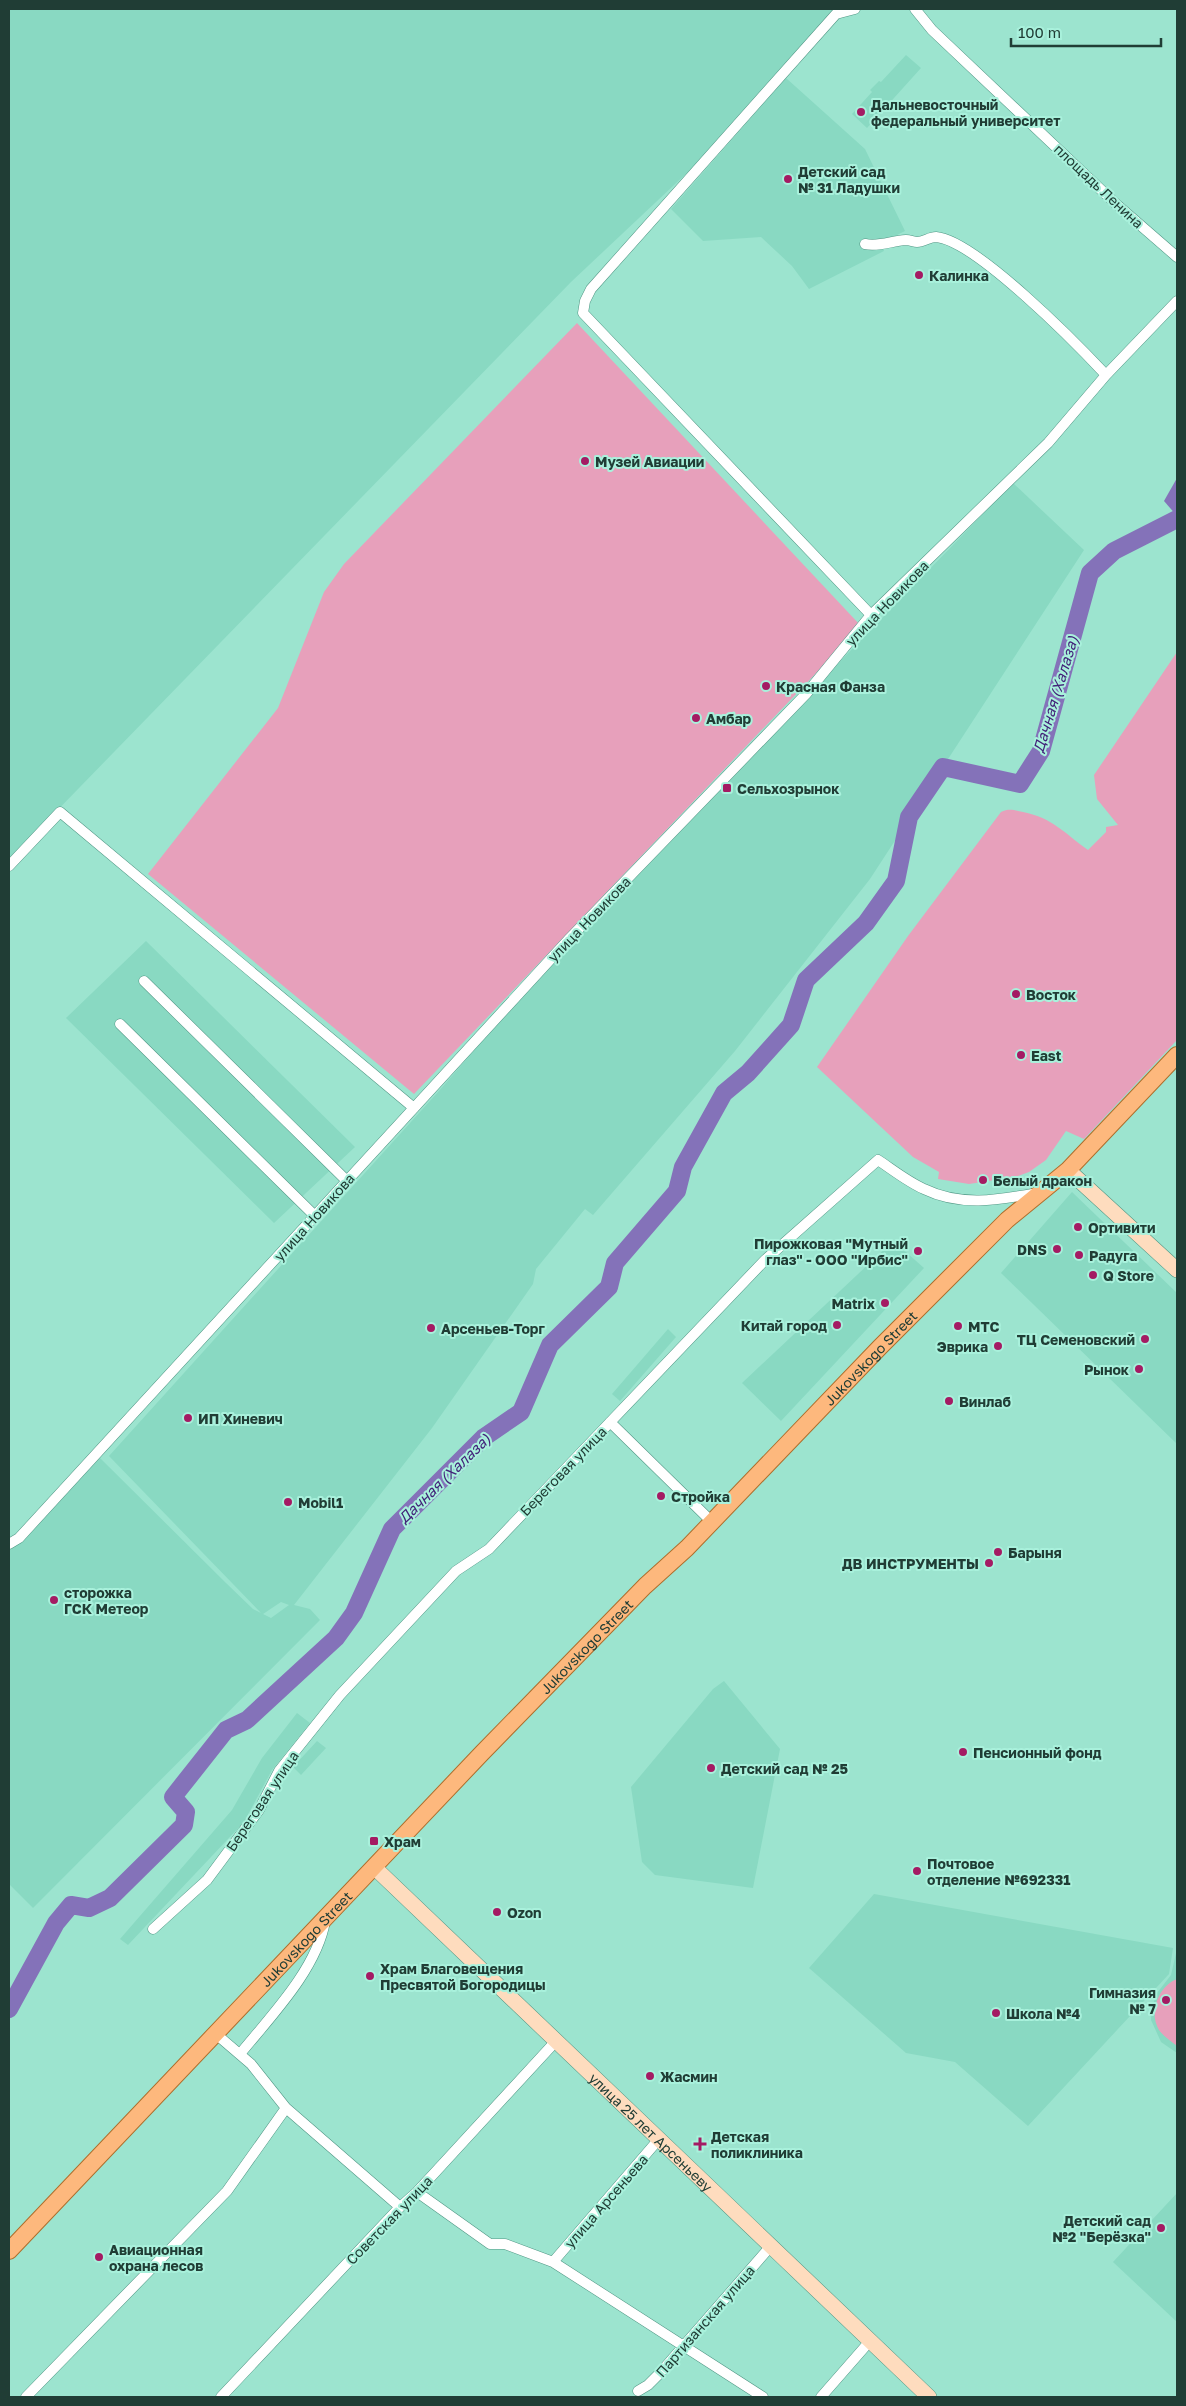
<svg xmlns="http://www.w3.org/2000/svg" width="1186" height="2406" font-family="'Golos Text',sans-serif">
	<rect width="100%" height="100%" fill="#9ce4cf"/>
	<path fill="#89d9c2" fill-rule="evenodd" d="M9 9H834L707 154 571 282 9 860Z
		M906 55 921 68 867 128 852 114 872 92 870 90 879 81 881 82Z
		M786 78 865 149 905 231 881 243 884 251 809 289 792 266 761 237 703 241 671 209Z
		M1013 483 1084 550 870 879 735 1051 593 1215 585 1209 536 1269 533 1284 432 1428 294 1605 310 1609 320 1620 33 1908 9 1884V1547L19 1541 100 1458 226 1583 253 1609 261 1613 109 1456 438 1092 576 934ZM281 1602 289 1605 271 1618 263 1614Z
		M146 941 355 1147 274 1223 66 1018Z
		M1072 1192 1177 1293V1444L1001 1273Z
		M890 1244 906 1252 924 1268 781 1421 742 1383Z
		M668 1329 676 1337 620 1401 612 1394Z
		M724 1681 780 1749 753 1888 655 1875 642 1862 631 1787 713 1689Z
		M297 1713 310 1723 272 1770 244 1822 128 1945 120 1939 232 1810 262 1758Z
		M317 1741 326 1748 301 1775 293 1767Z
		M874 1894 1173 1948 1169 1974 1028 2126 955 2062 906 2053 809 1968Z
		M1177 1949V2053L1161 2042 1151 2020 1152 2007 1157 1993 1171 1975Z
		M1177 2193V2322L1113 2262Z"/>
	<path fill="#e7a0bb" d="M577 323 861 626 414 1094 148 874 278 708 324 592 344 564Z
		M1177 652V1040L1084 1139 1066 1131 1046 1160 1029 1172 1015 1177 969 1184 938 1179 939 1172 913 1157 817 1067 908 936 1001 812C1009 808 1014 810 1023 812 1053 818 1064 833 1088 850L1106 832V827L1118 825 1097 799 1094 775Z
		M1177 1979V2046C1171 2041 1163 2036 1159 2030 1148 2012 1159 1986 1177 1979Z"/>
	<path fill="#8472b9" d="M1177 478V516L1164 501Z"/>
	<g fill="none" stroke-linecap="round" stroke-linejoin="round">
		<path stroke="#8472b9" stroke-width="18" d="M9 2009 56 1923 71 1905 89 1908 110 1898 184 1825 186 1812 173 1797 226 1730 247 1720 336 1638 354 1613 392 1529 483 1438 521 1412 550 1345 609 1287 615 1263 677 1191 683 1167 724 1093 748 1073 791 1025 806 980 866 923 896 881 909 817 943 767 1020 784 1041 751 1090 573 1114 551 1177 519"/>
		<g stroke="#519785" stroke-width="11">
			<path id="street" d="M855 9 836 14 591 289 585 301 583 313 871 615
				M915 9 932 30 1116 204 1177 257
				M865 244C879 247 891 241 906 240 910 240 914 242 917 242 924 242 929 237 936 237 975 240 1077 344 1106 375
				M9 866 60 812 414 1108
				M144 981 347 1181
				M120 1024 315 1216
				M610 1422 711 1521
				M9 1544 19 1538 570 938 806 694 871 615 1048 443 1106 375 1177 301
				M153 1929 207 1880 259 1810 279 1771 340 1695 456 1571 489 1549 765 1260 878 1160C893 1170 908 1182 924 1189 961 1207 998 1200 1037 1193
				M216 2034 251 2064 286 2108 400 2207
				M240 2054C270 2017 317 1969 325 1921
				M417 2192 490 2244H505L553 2262 763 2397
				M553 2262 659 2139
				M638 2391 648 2385 660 2373 770 2247
				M26 2397 227 2191 286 2108
				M221 2397 400 2207 417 2192 556 2041
				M821 2397 870 2341"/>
		</g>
		<g stroke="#519785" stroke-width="16">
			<g id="secondary">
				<path d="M1068 1170 1177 1270"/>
				<path id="s1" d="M375 1868 929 2397"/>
			</g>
		</g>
		<g stroke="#ae6e2c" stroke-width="18">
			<g id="primary">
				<path id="s2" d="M9 2251 482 1753 645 1586 687 1548 880 1347 1007 1220 1068 1170 1177 1055"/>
			</g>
		</g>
		<use href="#street" stroke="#fff" stroke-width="10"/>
		<use href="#secondary" stroke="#fedcbe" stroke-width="15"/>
		<use href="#primary" stroke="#fdb87d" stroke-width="16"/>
	</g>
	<g fill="#a41b63" stroke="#a9f1dc" stroke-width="2">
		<circle cx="861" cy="112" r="5"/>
		<circle cx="788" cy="179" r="5"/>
		<circle cx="919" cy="275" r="5"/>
		<circle cx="585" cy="461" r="5"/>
		<circle cx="766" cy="686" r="5"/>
		<circle cx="696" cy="718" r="5"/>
		<rect x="722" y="783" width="10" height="10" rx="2.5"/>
		<circle cx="1016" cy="994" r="5"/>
		<circle cx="1021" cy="1055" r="5"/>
		<circle cx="983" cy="1180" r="5"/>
		<circle cx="1078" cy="1227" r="5"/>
		<circle cx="1057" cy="1249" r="5"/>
		<circle cx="918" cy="1251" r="5"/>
		<circle cx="1079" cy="1255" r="5"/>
		<circle cx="1093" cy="1275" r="5"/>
		<circle cx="885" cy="1303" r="5"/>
		<circle cx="837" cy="1325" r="5"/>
		<circle cx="958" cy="1326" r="5"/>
		<circle cx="431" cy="1328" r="5"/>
		<circle cx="1145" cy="1339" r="5"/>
		<circle cx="998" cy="1346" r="5"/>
		<circle cx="1139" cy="1369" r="5"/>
		<circle cx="949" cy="1401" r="5"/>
		<circle cx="188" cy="1418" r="5"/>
		<circle cx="661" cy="1496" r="5"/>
		<circle cx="288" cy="1502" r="5"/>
		<circle cx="998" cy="1552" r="5"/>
		<circle cx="989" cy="1563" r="5"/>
		<circle cx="54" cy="1600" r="5"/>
		<circle cx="963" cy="1752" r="5"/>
		<circle cx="711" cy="1768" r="5"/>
		<rect x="369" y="1836" width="10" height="10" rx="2.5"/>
		<circle cx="917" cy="1871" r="5"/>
		<circle cx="497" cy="1912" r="5"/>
		<circle cx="370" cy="1976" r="5"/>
		<circle cx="1166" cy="2000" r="5"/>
		<circle cx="996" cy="2013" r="5"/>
		<circle cx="650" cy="2076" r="5"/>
		<path d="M697.5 2136.5h5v5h5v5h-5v5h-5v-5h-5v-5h5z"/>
		<circle cx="1161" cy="2228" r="5"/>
		<circle cx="99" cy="2257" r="5"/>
	</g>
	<g text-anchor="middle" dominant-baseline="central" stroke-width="4" stroke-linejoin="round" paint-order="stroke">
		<g font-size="14" font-weight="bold" fill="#203d35" stroke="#a9f1dc" text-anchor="start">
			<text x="871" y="104">Дальневосточный<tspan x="871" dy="16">федеральный университет</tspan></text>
			<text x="798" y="171">Детский сад<tspan x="798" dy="16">№ 31 Ладушки</tspan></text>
			<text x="929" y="275">Калинка</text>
			<text x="595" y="461">Музей Авиации</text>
			<text x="776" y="686">Красная Фанза</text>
			<text x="706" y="718">Амбар</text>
			<text x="737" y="788">Сельхозрынок</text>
			<text x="1026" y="994">Восток</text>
			<text x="1031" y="1055">East</text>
			<text x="993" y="1180">Белый дракон</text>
			<text x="1088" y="1227">Ортивити</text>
			<text x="908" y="1243" text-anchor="end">Пирожковая "Мутный<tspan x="908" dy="16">глаз" - ООО "Ирбис"</tspan></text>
			<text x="1047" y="1249" text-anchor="end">DNS</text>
			<text x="1089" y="1255">Радуга</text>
			<text x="1103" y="1275">Q Store</text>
			<text x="875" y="1303" text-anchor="end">Matrix</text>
			<text x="827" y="1325" text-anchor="end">Китай город</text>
			<text x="968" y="1326">МТС</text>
			<text x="441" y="1328">Арсеньев-Торг</text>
			<text x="1135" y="1339" text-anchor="end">ТЦ Семеновский</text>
			<text x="988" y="1346" text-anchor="end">Эврика</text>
			<text x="1129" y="1369" text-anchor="end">Рынок</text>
			<text x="959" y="1401">Винлаб</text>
			<text x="198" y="1418">ИП Хиневич</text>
			<text x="671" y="1496">Стройка</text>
			<text x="298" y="1502">Mobil1</text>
			<text x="1008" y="1552">Барыня</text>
			<text x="979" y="1563" text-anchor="end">ДВ ИНСТРУМЕНТЫ</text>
			<text x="64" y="1592">сторожка<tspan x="64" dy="16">ГСК Метеор</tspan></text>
			<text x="973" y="1752">Пенсионный фонд</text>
			<text x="721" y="1768">Детский сад № 25</text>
			<text x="384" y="1841">Храм</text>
			<text x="927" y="1863">Почтовое<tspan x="927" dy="16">отделение №692331</tspan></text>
			<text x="507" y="1912">Ozon</text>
			<text x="380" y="1968">Храм Благовещения<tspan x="380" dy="16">Пресвятой Богородицы</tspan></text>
			<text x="1156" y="1992" text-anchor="end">Гимназия<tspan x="1156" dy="16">№ 7</tspan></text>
			<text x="1006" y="2013">Школа №4</text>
			<text x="660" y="2076">Жасмин</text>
			<text x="711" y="2136">Детская<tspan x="711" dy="16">поликлиника</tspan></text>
			<text x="1151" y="2220" text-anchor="end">Детский сад<tspan x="1151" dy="16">№2 "Берёзка"</tspan></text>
			<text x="109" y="2249">Авиационная<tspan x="109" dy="16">охрана лесов</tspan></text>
		</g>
		<g font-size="14" fill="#203d35" stroke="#a9f1dc">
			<text transform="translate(1099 186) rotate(43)">площадь Ленина</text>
			<text transform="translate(887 603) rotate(-46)">улица Новикова</text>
			<text transform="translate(589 919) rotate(-46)">улица Новикова</text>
			<text transform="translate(314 1217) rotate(-48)">улица Новикова</text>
			<text stroke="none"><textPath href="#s2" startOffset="1241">Jukovskogo Street</textPath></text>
			<text transform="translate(563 1471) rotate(-46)">Береговая улица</text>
			<text stroke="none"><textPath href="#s2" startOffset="836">Jukovskogo Street</textPath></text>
			<text transform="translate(262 1801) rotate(-56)">Береговая улица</text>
			<text stroke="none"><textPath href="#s2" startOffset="431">Jukovskogo Street</textPath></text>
			<text stroke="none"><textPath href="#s1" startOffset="382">улица 25 лет Арсеньеву</textPath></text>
			<text transform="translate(606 2201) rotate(-49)">улица Арсеньева</text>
			<text transform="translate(389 2220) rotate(-46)">Советская улица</text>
			<text transform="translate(705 2321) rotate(-49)">Партизанская улица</text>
		</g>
		<g font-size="15" font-style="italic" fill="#422379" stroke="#a9f1dc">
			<text transform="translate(1055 694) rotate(-73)">Дачная (Халаза)</text>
			<text transform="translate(444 1478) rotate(-44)">Дачная (Халаза)</text>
		</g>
	</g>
	<rect width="1186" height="2406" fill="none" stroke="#203d35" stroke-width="20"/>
	<path d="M1011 38v8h150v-8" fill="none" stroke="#203d35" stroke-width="2.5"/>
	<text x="1018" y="38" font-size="15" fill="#203d35" stroke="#a9f1dc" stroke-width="4" paint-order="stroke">100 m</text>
</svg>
